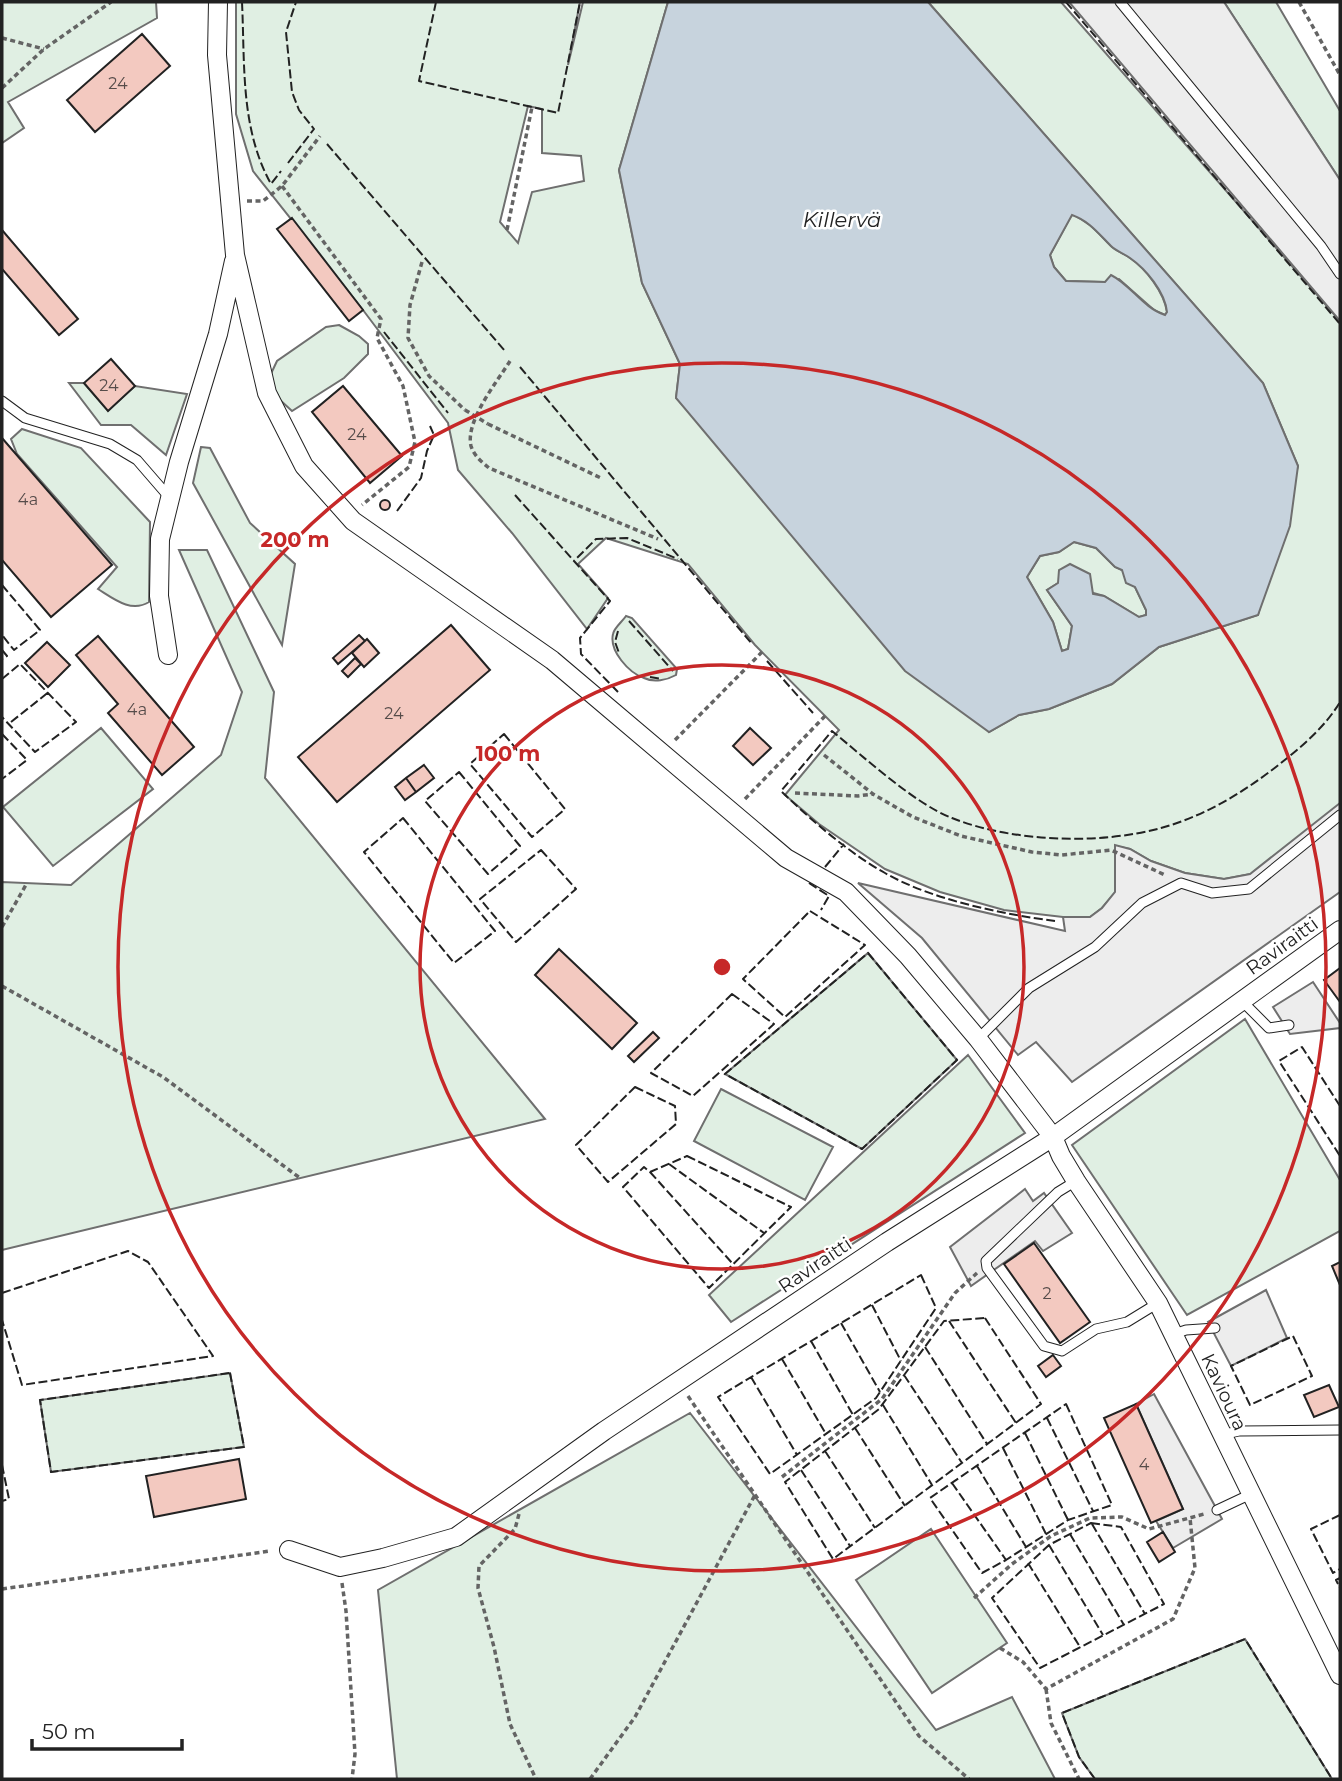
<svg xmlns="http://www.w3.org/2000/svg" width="1342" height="1781" font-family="Montserrat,sans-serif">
	<rect width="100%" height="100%" fill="#fff"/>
	<path fill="#e0efe3" stroke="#6f6f6f" stroke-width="2" fill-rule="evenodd" d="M2 2H156L157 18 8 102 24 128 2 143Z
		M236 2H580L568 65 583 2H668L619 170 642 283 680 364 676 398 989 732 1019 715 1049 709 1112 684 1159 647 1258 615 1298 466 1263 383 928 2H1061L1340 321V804L1251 874 1224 879 1185 873 1151 861 1130 849 1115 846 1116 892 1102 908 1090 917H1063L1004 910 940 892 885 869 819 824 785 795 839 730 755 645 688 564 606 538 578 564 608 598 587 629 512 533 458 470 448 423 363 310 253 171 236 114ZM528 106 542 109V153L581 156 584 181 532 192 518 243 500 222Z
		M1224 2H1276L1340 111V180Z
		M1072 214C1091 223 1097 232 1111 246 1116 251 1124 253 1130 258 1146 269 1164 292 1167 312L1165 315 1154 310 1119 279 1105 282 1066 281 1054 267 1050 255Z
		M339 325 359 336 368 344V354L344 378 292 411 279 399 268 380 277 361 326 327Z
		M69 383H84L108 410 135 386 187 394 166 455 131 425H101Z
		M22 429 81 448 150 522 149 602C131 613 114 599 98 589L117 567 17 454 11 439Z
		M201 447 210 448 250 523 295 564 282 645 193 483Z
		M1074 542 1096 548 1115 567 1122 570 1135 587 1146 610V615L1139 617 1104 596 1058 583 1047 590 1072 626 1068 649 1062 651 1053 622 1027 577 1040 556 1059 552Z
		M179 550H207L274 692 265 778 545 1119 2 1250V882L71 885 221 755 242 692Z
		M626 616 632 618 677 669 676 675C667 680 654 683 644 678 629 673 609 651 613 634 614 628 622 622 626 616Z
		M101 728 153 789 53 866 3 807Z
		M868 953 957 1060 862 1149 725 1074Z
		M1245 1019 1340 1180V1231L1187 1315 1072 1145Z
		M968 1055 1025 1133 731 1322 709 1295Z
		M721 1089 833 1147 805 1200 694 1141Z
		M230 1373 244 1447 51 1472 40 1400Z
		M690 1413 936 1730 1012 1697 1055 1779H397L378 1590Z
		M931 1529 1007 1643 932 1693 856 1580Z
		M1245 1639 1332 1779H1095L1079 1757 1062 1713Z"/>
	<path fill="#ededed" stroke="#6f6f6f" stroke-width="2" d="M1069 2H1224L1340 180V321Z
		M1340 803V892L1072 1082 1036 1042 1018 1055 922 938 858 883 1065 931 1063 917H1090L1102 908 1115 892V845L1130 849 1151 861 1185 873 1224 879 1250 874Z
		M1313 982 1340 1023V1028L1290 1034 1273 1007Z
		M1025 1189 1033 1201 1044 1193 1072 1233 1043 1251 1035 1241 971 1286 950 1247Z
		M1266 1290 1287 1338 1231 1366 1208 1322Z
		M1154 1394 1222 1519 1173 1548 1156 1521 1183 1509 1136 1404Z"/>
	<path fill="#c7d3dd" stroke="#6f6f6f" stroke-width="2" fill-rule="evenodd" d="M668 2H928L1263 383 1298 466 1290 526 1258 615 1159 647 1112 684 1049 709 1019 715 989 732 905 671 676 398 680 364 642 283 619 170ZM1072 215C1089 221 1098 233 1111 246 1116 251 1123 253 1130 258 1146 269 1165 292 1167 312L1165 315C1143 308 1131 285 1111 275L1105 282 1066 281 1054 267 1050 255ZM1074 542 1096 548 1115 567 1122 570 1126 583 1135 587 1146 610V615L1139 617 1104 596 1093 594 1090 574 1070 564 1059 570 1058 583 1047 590 1072 626 1068 649 1062 651 1053 622 1027 577 1040 556 1059 552Z"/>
	<path fill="#f3c9c0" stroke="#222" stroke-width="2" d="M142 34 170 66 95 132 67 100Z
		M292 218 363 310 349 321 277 229Z
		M2 230 78 319 59 335 2 269Z
		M111 359 135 386 108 411 84 383Z
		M343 386 402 456 370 483 312 412Z
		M2 438 112 565 51 617 2 560Z
		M380 505a5 5 0 1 1 10 0a5 5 0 1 1-10 0Z
		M451 625 490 670 337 802 298 757Z
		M359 635 365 641 338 664 333 658Z
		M98 636 194 747 162 775 108 713 118 704 76 655Z
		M367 639 379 653 364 667 352 653Z
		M47 642 70 665 48 687 25 663Z
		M355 658 361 664 348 677 342 671Z
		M750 728 771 748 753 765 733 746Z
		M424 765 434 778 416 792 406 778Z
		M406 778 416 792 405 800 395 787Z
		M559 949 637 1023 612 1049 535 975Z
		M1340 968V1002L1324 980Z
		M653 1032 659 1038 634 1062 628 1056Z
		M1034 1243 1090 1322 1060 1343 1004 1264Z
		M1340 1262V1285L1332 1266Z
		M1053 1355 1061 1366 1046 1377 1038 1366Z
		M1329 1385 1339 1407 1314 1417 1304 1395Z
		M1136 1404 1183 1509 1151 1523 1104 1418Z
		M239 1459 246 1499 154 1517 146 1476Z
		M1163 1532 1175 1552 1159 1562 1147 1542Z"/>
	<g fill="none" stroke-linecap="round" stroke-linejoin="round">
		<g stroke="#222" stroke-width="11">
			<path id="service" d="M1120 2 1321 246 1340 274
				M2 401 25 418 110 444 137 460 169 497
				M1242 1001 1269 1028 1289 1025
				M978 1039 1029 988 1095 947 1142 903 1181 883 1212 893 1249 889 1340 815
				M1076 1181 1058 1192 986 1261 987 1268 1044 1346 1062 1351 1096 1329 1127 1322 1158 1303
				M1174 1334 1186 1330 1215 1328
				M1221 1435 1239 1431 1340 1430
				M1217 1510 1251 1494"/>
		</g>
		<g stroke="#222" stroke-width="20">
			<path id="minor" d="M218 2 217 55 235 255 267 393 304 466 353 521 552 660 786 858 846 892 908 956 978 1039 1053 1137 1061 1156 1076 1181 1158 1303 1340 1675
				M168 655 159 596 160 539 179 462 218 334 234 261
				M289 1550 340 1567 383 1558 456 1537 604 1431 887 1242 1053 1137 1340 930"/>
		</g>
		<path stroke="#646464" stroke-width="3.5" stroke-dasharray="5 3.5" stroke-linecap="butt" d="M1299 2 1340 75
			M2 38 44 49
			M2 88 44 49 111 2
			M282 186 381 319 377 338 403 386 415 442 409 467 362 505
			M247 201H263L282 186 320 136
			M507 230 532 107
			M422 262 410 305 408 338 429 376 465 410
			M510 361C497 382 465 421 471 446 474 456 482 462 489 468L658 539
			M488 424 601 478
			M675 740 762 652
			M824 755 873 794 913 817 961 836 1032 852 1062 855 1111 850 1165 875
			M795 793 858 796 873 794
			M745 799 825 716
			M2 927 27 883
			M2 986 163 1077 300 1178
			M688 1396 919 1736 969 1779
			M782 1477 882 1399 955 1293 977 1273
			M519 1514 515 1529 479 1566 478 1588 494 1647 510 1724 536 1779
			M342 1583 346 1611 355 1754 352 1779
			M2 1589 270 1551
			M974 1598 1012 1564 1051 1536 1090 1518 1122 1517 1149 1529 1204 1514
			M1000 1648 1023 1662 1046 1689 1173 1619 1195 1568 1190 1518
			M1046 1689 1051 1723 1079 1779
			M590 1779 635 1717 756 1493"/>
		<use href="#service" stroke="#fff" stroke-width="9"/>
		<use href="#minor" stroke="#fff" stroke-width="18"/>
		<path stroke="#646464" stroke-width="3.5" stroke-dasharray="5 3.5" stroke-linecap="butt" d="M465 410 488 424"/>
		<path stroke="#222" stroke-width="2" stroke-dasharray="9 3.5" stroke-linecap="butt" d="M242 2C245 64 240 128 271 184L281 171
			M436 2 419 81 558 113 580 2
			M1066 2 1340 324
			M327 144 505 351
			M288 163 314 129 299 110 292 92 286 32 296 2
			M384 332 448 413
			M520 367 752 644
			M515 495 574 561
			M397 511 421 478 427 451 434 435 430 426
			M2 585 40 630 14 650 2 635
			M629 621 673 671
			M618 631 615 642 619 653
			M2 650 7 656 2 659
			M767 661 813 713
			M650 677 662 679
			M2 679 20 664 76 722 35 752 2 717
			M618 692 581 654 580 638 610 601 574 561 596 539 627 538 678 559
			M11 722 50 691
			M2 734 27 760 2 779
			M504 734 565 809 532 837 470 764Z
			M459 772 520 846 488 874 425 801Z
			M403 818 495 931 454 963 364 852Z
			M541 850 576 889 516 942 480 899Z
			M825 867 844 844
			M809 883 829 896 821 910
			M810 911 865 945 785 1017 743 979Z
			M1055 921C1002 914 932 900 885 873 849 853 811 820 781 791L832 731C864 757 915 804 952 818 1012 842 1099 845 1161 828 1208 815 1249 789 1286 759 1306 743 1327 724 1340 702
			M868 953 957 1060 862 1149 725 1074Z
			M732 994 774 1024 693 1096 651 1073Z
			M635 1087 675 1106 676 1124 608 1182 576 1145Z
			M1340 1106 1302 1047 1279 1061 1340 1156
			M687 1156 791 1207 709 1288 623 1187 644 1167 650 1172Z
			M669 1164 764 1233
			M650 1172 733 1264
			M921 1275 936 1308 876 1398 770 1474 718 1397Z
			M2 1293 128 1251 148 1262 213 1356 22 1385 2 1320
			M872 1305 901 1361
			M985 1318 1041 1404 833 1559 785 1482 879 1409 944 1321Z
			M949 1321 1016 1423
			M841 1323 880 1392
			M1293 1336 1312 1376 1250 1405 1231 1366Z
			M811 1341 853 1415
			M925 1347 987 1444
			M782 1359 826 1434
			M230 1373 244 1447 51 1472 40 1400Z
			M904 1375 962 1463
			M751 1377 797 1455
			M1066 1404 1112 1505 1068 1520 1006 1560 982 1573 930 1498Z
			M883 1405 932 1485
			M1047 1418 1093 1511
			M855 1428 905 1506
			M1025 1433 1068 1520
			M1003 1448 1046 1534
			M825 1451 875 1528
			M2 1465 9 1499 2 1501
			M977 1466 1026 1547
			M801 1470 850 1546
			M952 1483 1006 1560
			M1340 1515 1311 1529 1333 1573 1340 1569
			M1091 1523 1121 1527 1164 1604 1040 1668 992 1598 1049 1545Z
			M1092 1524 1145 1614
			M1070 1534 1124 1625
			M1049 1545 1103 1635
			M1028 1563 1080 1647
			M1340 1578 1336 1580 1340 1588
			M1095 1779 1079 1757 1062 1713 1245 1639 1332 1779"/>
	</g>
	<g fill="none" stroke="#c62828" stroke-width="3.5">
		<circle cx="722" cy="967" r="302"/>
		<circle cx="722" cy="967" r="604"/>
	</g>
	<g text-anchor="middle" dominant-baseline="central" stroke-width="5" stroke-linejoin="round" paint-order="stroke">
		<g font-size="16" fill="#564c4a">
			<text x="118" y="83">24</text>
			<text x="109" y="385">24</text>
			<text x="357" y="434">24</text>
			<text x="28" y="499">4a</text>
			<text x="137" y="709">4a</text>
			<text x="394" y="713">24</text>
			<text x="1047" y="1293">2</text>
			<text x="1144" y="1464">4</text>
		</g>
		<g font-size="19" fill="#222" stroke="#fff">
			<text transform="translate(1282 946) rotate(-36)">Raviraitti</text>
			<text transform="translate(815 1265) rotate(-34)">Raviraitti</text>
			<text transform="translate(1224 1392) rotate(65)">Kavioura</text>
		</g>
		<g font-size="21" font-style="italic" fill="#222" stroke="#fff">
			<text x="842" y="219">Killervä</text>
		</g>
	</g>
	<circle cx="722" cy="967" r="10" fill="#c62828" stroke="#fff" stroke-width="3.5"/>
	<g font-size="21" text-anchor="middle" font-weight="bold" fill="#c62828" stroke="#fff" stroke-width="5" stroke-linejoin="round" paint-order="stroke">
		<text x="295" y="547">200 m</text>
		<text x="508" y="761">100 m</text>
	</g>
	<rect width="1342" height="1781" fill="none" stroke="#222222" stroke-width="7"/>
	<path d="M32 1739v10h150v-10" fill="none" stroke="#222222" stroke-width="3.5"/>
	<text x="42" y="1739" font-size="21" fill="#222222" stroke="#ffffff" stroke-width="5" paint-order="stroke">50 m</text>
</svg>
